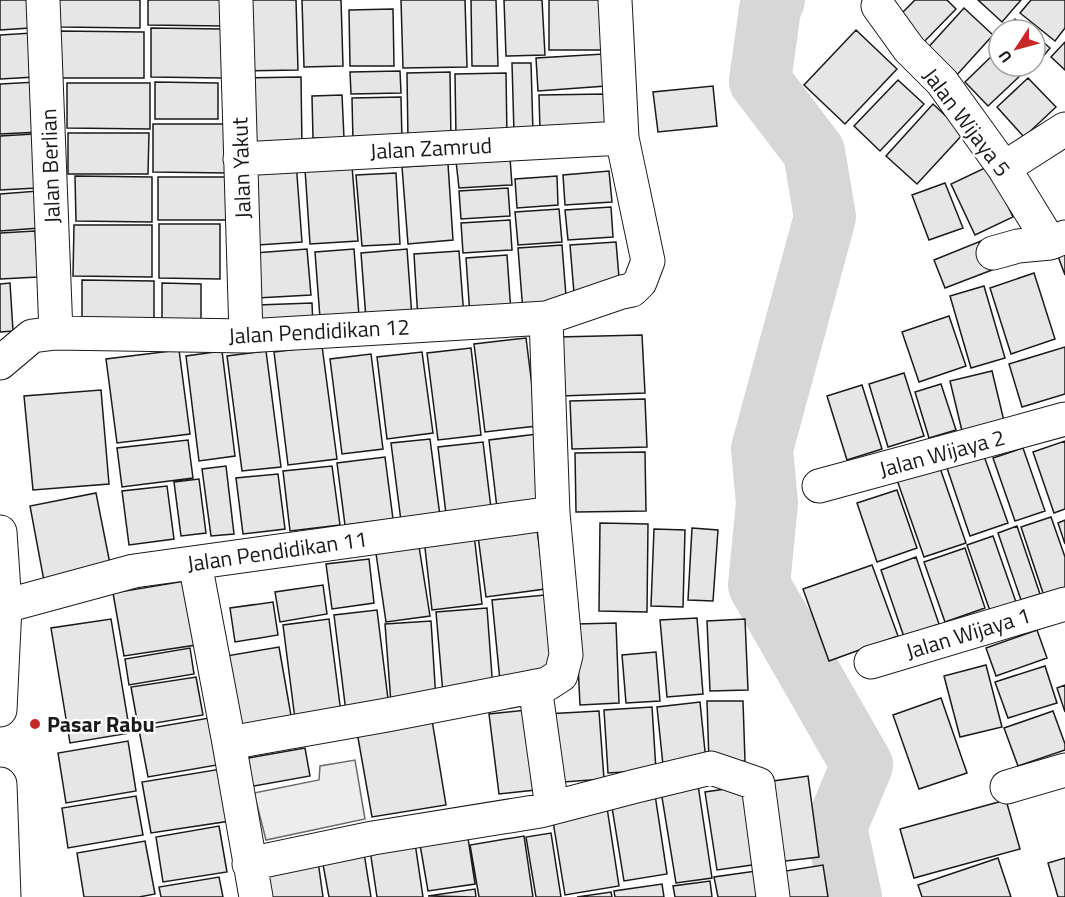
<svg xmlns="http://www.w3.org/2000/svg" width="1065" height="897" font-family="'Titillium Web',sans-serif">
	<rect width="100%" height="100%" fill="#fff"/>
	<path fill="#ededed" stroke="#6a6a6a" stroke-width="1.5" d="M355 760 365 819 266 840 254 793 319 780 320 766Z"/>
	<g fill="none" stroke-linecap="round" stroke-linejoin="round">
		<path stroke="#d7d7d7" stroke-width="62" d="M774 0 770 9 760 81 814 152 825 217 762 449 767 503 759 585 862 765 836 827 851 897"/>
	</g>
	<path fill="#e6e6e6" stroke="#1a1a1a" stroke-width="1.5" d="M0 0H28L30 28 0 30Z
		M59 0H140V28L59 27Z
		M148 0H222L223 26 148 25Z
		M245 0H296L298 70 247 71Z
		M302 0H341L343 66 304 67Z
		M401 0H465L467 67 403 68Z
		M471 0H496L498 66H472Z
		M504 0H542L545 55 506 56Z
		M549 0H604L605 50H549Z
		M915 0H947L956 9 919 47 893 22Z
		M978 0H1021L1002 22Z
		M1031 0H1065V28L1055 41 1020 13Z
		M964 8 993 35 955 77 925 51Z
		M393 9 394 66H350L349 10Z
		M1015 19 1029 30H1006Z
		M151 28 223 29V78L151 77Z
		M856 30 897 69 845 124 804 85Z
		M59 31 144 32V78H59Z
		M32 33 35 77 0 79V35Z
		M1035 35 1050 48 1035 66Z
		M1065 42V70L1051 57Z
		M999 49V66H1017L1024 72 988 106 965 82Z
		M604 54 606 86 538 91 536 58Z
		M512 63H531L533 132 514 133Z
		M400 71 401 93 351 94 350 72Z
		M450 72 451 141H408L407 73Z
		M506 73 507 138H456L455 74Z
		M301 77 302 147 248 148 247 78Z
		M1028 78 1056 107 1024 137 997 107Z
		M898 80 924 104 880 151 854 126Z
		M37 82 40 132 0 134V84Z
		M155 82 218 83V119H155Z
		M67 83H150V129L67 128Z
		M713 86 717 126 658 132 653 92Z
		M606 94 608 129 540 131 539 95Z
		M342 95 344 138H313L312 96Z
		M401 97 402 142H353L352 98Z
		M933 104 964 133 917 184 886 156Z
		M153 124H229L228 173 153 172Z
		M68 133H149L148 174H68Z
		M34 134 37 188 0 190V136Z
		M510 158 512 185 459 188 456 161Z
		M296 162 302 242 258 245 252 165Z
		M448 164 453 240 408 244 402 167Z
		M352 166 358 241 310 244 305 169Z
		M989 166 1013 217 975 235 951 184Z
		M609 171 612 202 565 205 563 175Z
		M396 173 400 244 362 246 356 175Z
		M75 176 152 177V222L76 221Z
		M557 176 558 205 517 208 515 179Z
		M158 177H229V220H158Z
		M945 183 963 228 929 240 912 195Z
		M508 188 510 216 461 219 459 191Z
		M38 191 40 228 0 231V194Z
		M611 207 613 237 568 240 565 210Z
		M559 209 562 242 518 245 515 212Z
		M510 220 512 250 463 253 461 223Z
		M159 224H220V279L159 278Z
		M74 225H152V277L73 276Z
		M35 231 38 277 0 279V233Z
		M981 241 992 270 945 288 934 260Z
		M616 242 620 289 574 293 570 245Z
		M562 245 567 309 523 312 518 248Z
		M1065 247V275L1056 251Z
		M307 249 311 295 257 298 253 253Z
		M354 249 359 316 320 318 315 252Z
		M407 249 412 317 366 319 361 253Z
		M459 251 464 317 418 320 414 254Z
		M507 255 511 313 470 316 466 258Z
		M1034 273 1055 339 1011 354 990 288Z
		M82 280 154 281V323L82 322Z
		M10 283 13 331 0 332V284Z
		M162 283 201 284V323H162Z
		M984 286 1005 358 971 368 950 296Z
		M312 303 313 326 257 328V305Z
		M949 316 966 366 919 382 902 332Z
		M642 335 645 393 561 396 558 337Z
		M526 338 537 426 485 432 474 344Z
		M322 346 337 459 288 465 274 352Z
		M1065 347V394L1022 407 1009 364Z
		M471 348 481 435 438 440 427 353Z
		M179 350 190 434 117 443 106 359Z
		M222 351 235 456 199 461 186 356Z
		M266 351 281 467 242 471 227 356Z
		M422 352 433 433 387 439 377 357Z
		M371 354 383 449 342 454 330 359Z
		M992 371 1004 421 962 431 950 381Z
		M904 373 924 436 888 447 869 384Z
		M941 384 956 430 929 438 915 392Z
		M862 385 882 449 847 460 827 396Z
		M101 390 109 484 33 490 24 396Z
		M645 399 647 447 572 449 570 401Z
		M537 434 546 502 497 508 489 440Z
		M430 439 440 516 401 521 391 443Z
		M188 440 193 478 122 487 117 448Z
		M1065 441V509L1054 513 1033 452Z
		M483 442 491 508 446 514 438 447Z
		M1023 448 1045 511 1015 521 993 458Z
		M645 452 646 511 576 512 575 453Z
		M984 456 1008 523 970 536 947 468Z
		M385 457 393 519 345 525 337 463Z
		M939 465 966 543 924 557 897 480Z
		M226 466 234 534 211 536 202 469Z
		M332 466 340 525 290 531 283 471Z
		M278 474 285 529 243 534 236 478Z
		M199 479 206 533 181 536 174 482Z
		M167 486 174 539 129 545 122 491Z
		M897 490 917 548 877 562 857 503Z
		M96 493 111 569 44 581 30 506Z
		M1051 517 1065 557V589L1044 596 1021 527Z
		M1065 520V544L1058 523Z
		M600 523 648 524 647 612 599 611Z
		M1017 526 1040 594 1021 600 998 533Z
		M692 528 718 530 713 601 688 600Z
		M654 529 685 530 683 607 651 606Z
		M537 530 545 589 486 597 478 536Z
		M417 534 430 616 386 622 374 540Z
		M474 534 482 604 432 610 424 539Z
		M993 536 1016 602 990 611 967 545Z
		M965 548 985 608 945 622 924 562Z
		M916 557 939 624 904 637 881 570Z
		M369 559 374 603 332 609 326 564Z
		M872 565 898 636 829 661 803 589Z
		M185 581 196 645 124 656 113 593Z
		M323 585 327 614 280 622 275 592Z
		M545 595 553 676 500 681 492 600Z
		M273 602 278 635 235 642 230 608Z
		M487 608 493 690 443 694 436 612Z
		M377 610 389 707 346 712 334 615Z
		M697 618 703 694 667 697 660 620Z
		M111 619 130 733 70 743 51 628Z
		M329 619 341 713 295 719 283 625Z
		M745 619 748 690 710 691 707 621Z
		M431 621 436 700 391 703 385 624Z
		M616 623 619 703 580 705 576 624Z
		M1037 630 1047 658 996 676 986 648Z
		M279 647 293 727 241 736 226 656Z
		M190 648 194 674 129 685 125 659Z
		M656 652 660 701 626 703 622 655Z
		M986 665 1002 727 960 737 944 676Z
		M1045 666 1057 703 1008 718 995 682Z
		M196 677 203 715 138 726 131 687Z
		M1065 685V712L1057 688Z
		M941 698 967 773 919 789 893 715Z
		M707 701H743L745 761 709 762Z
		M700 702 706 761 663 765 657 707Z
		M652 707 656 770 608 773 604 710Z
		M536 709 545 789 499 794 489 714Z
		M599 711 604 779 550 783 545 714Z
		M1053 711 1065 744V750L1018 766 1004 728Z
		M209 718 217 765 148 777 139 730Z
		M432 720 446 805 372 817 357 732Z
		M128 741 136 791 66 803 58 753Z
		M305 748 310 776 248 787 243 759Z
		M221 769 230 821 151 833 142 782Z
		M808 776 819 857 777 862 766 782Z
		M698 785 712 878 676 883 661 791Z
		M746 786 759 864 717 870 705 792Z
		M654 788 667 874 624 881 610 795Z
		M136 796 143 835 68 848 62 808Z
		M1006 800 1020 849 914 878 900 829Z
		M606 801 619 886 565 895 551 809Z
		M466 825 475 884 428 891 418 833Z
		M219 826 227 872 163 882 156 837Z
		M551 833 561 897H536L526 837Z
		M524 836 533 897H479L470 845Z
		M145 841 155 894 139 897H84L77 853Z
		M415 843 423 897H377L370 850Z
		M364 853 371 897H329L322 859Z
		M998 858 1011 897H922L918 885Z
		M1065 858V897H1058L1048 863Z
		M318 861 323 897H268L264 868Z
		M823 865 828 897H783L779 872Z
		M763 870 768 897H718L714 877Z
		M219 877 223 897H161L159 887Z
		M710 881 712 897H675L673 886Z
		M662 884 664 897H615L614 891Z
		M475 889 476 897 428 896Z
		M611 892 612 897H577Z"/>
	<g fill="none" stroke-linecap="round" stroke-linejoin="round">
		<g stroke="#1a1a1a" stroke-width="35">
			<path id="minor" d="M43 0 56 333
				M236 0 246 336
				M878 6 909 49 942 82 1004 168 1050 243
				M240 159 622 138
				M1004 168 1065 129
				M993 253 1018 246 1050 243 1065 237
				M0 363 32 336 56 333 246 336 546 318 622 292 632 290 640 282 648 261 622 138 615 0
				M819 486 1065 419
				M0 532 5 606 0 710
				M195 563 229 743 256 897
				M5 606 134 571 553 513
				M871 662 1065 604
				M535 686 552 808
				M229 743 387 715 547 684 561 675 566 655 553 513 546 318
				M0 784 4 897
				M1007 787 1065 770
				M249 864 373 838 540 811 636 786 711 768 758 784 773 897"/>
		</g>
		<use href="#minor" stroke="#fff" stroke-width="33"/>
	</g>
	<circle fill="#c62828" stroke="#fff" stroke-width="2" cx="35" cy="724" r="6"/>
	<g text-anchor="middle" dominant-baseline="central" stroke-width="4.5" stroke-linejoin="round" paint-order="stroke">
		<g font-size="22" fill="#1a1a1a" stroke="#fff">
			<text transform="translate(967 122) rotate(53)">Jalan Wijaya 5</text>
			<text transform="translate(431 148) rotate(-3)">Jalan Zamrud</text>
			<text transform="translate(50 166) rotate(-92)">Jalan Berlian</text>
			<text transform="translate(241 168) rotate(-92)">Jalan Yakut</text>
			<text transform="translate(319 331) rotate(-3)">Jalan Pendidikan 12</text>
			<text transform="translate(942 453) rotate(-15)">Jalan Wijaya 2</text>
			<text transform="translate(277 551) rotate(-8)">Jalan Pendidikan 11</text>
			<text transform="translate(968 633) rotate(-17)">Jalan Wijaya 1</text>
		</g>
		<g font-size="22" font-weight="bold" fill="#1a1a1a" stroke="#fff" text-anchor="start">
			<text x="47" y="724">Pasar Rabu</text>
		</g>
	</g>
	<g transform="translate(1017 48) rotate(234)"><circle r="28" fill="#ffffff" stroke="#a3a3a3" stroke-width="1.5"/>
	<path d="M0-4.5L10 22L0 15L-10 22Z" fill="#c62828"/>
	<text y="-9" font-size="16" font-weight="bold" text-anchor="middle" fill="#1a1a1a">U</text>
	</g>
</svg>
